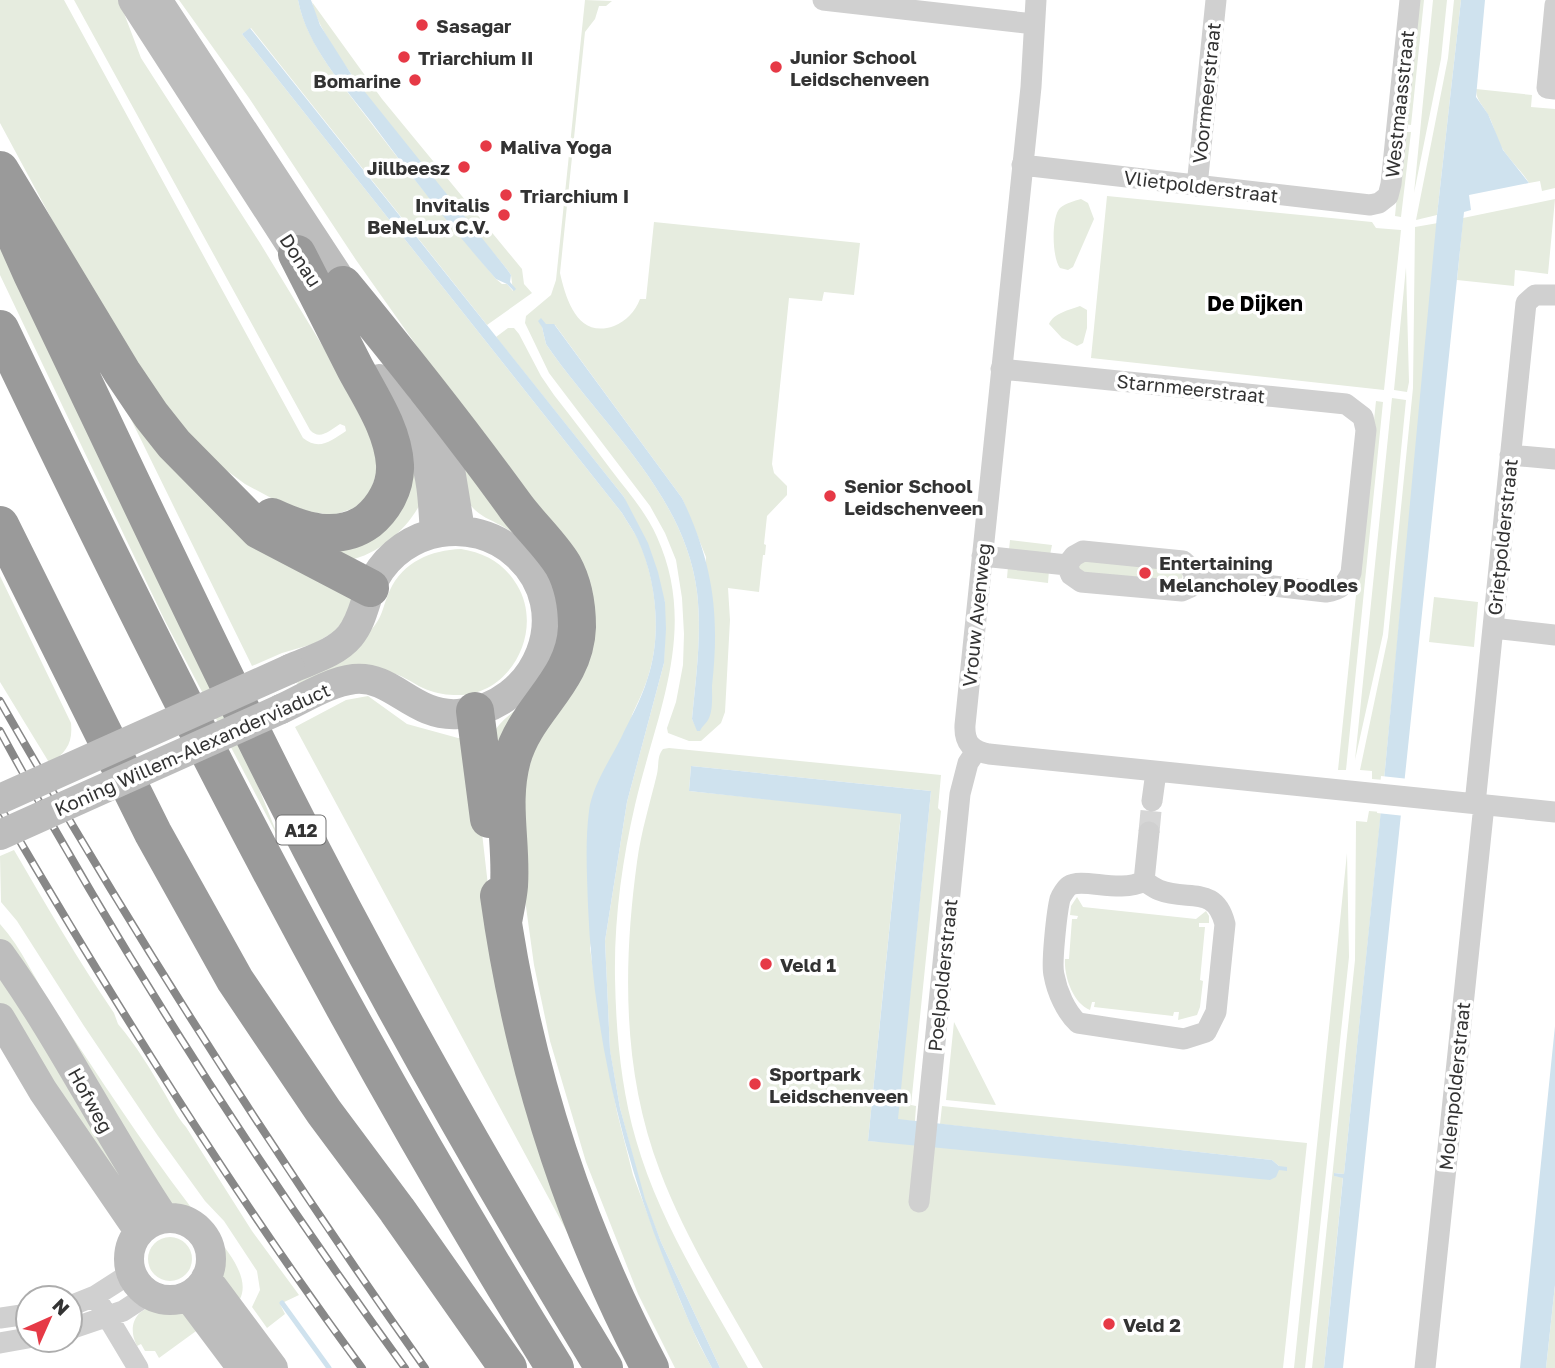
<svg xmlns="http://www.w3.org/2000/svg" width="1555" height="1368" font-family="'Golos Text',sans-serif">
	<rect width="100%" height="100%" fill="#fff"/>
	<path fill="#e6ecdf" fill-rule="evenodd" d="M0 0H64L303 438C319 451 331 441 346 431L345 426 340 424C330 430 320 441 310 430L74 0H119L141 58 260 243 325 350 375 444 378 469 369 495 354 508 334 515 310 512 273 499 245 484 215 462 174 419 78 268 0 123Z
		M179 0H298C307 44 339 80 365 115 407 171 451 225 496 279L502 284H507L513 291 511 275 506 268C471 225 312 42 312 0V2L382 99 522 269 524 284 532 293 487 325 251 28 242 34 622 513C627 522 634 531 639 541 657 583 662 637 647 680 643 692 637 704 632 715L590 948 603 1038 617 1112 633 1175 679 1298 699 1344 712 1368H675L638 1294 586 1162 550 1041 534 965 523 885 518 803 541 728 523 496 356 260 249 98Z
		M585 0 612 1 606 6H599L595 19 585 32 560 273C566 300 578 339 614 326 626 321 635 312 640 299H646L654 222 860 243 854 295 824 292 822 301 789 298 772 464 774 473 787 486V495L767 516 764 544 766 545 765 555H763L759 592 728 588 730 620 725 712 721 723 701 741H689L668 733 667 728 676 702 683 665 684 634 682 598 676 560 665 533 650 506 549 373 525 323 526 316 551 295 556 280ZM546 324 555 325 682 498 706 557 696 727 692 719C696 677 702 634 697 592 685 493 599 422 546 344L542 327Z
		M1417 0H1424L1411 125 1403 124Z
		M1433 0H1447L1441 59 1414 193Z
		M1454 0H1461L1437 215 1416 220 1448 58Z
		M1476 89 1532 95 1531 107 1555 109V188L1542 191 1540 181 1529 183C1521 170 1510 161 1502 148 1495 137 1494 124 1487 113 1482 104 1476 100 1476 89Z
		M1403 132H1411L1401 217 1395 216Z
		M1107 196 1372 222 1376 228 1401 230 1384 390 1091 358Z
		M1081 199 1088 203 1094 219 1073 267 1068 270 1060 268C1052 258 1051 217 1060 208 1066 203 1074 201 1081 199Z
		M1555 199 1548 274 1515 270 1514 286 1457 280 1463 218Z
		M1438 223 1384 780 1372 779V771L1360 770 1388 637 1413 388 1415 227Z
		M0 238 253 774 280 841 165 621 0 275Z
		M1406 267 1409 382 1407 392 1394 390Z
		M1080 306 1087 310V328L1083 343 1077 346 1062 338 1049 324C1054 313 1069 310 1080 306Z
		M508 328H514L519 334 541 376 554 395C574 420 593 446 612 471 628 492 646 512 657 537 699 630 656 714 635 805 622 861 614 920 615 978 616 1033 621 1088 636 1140 659 1221 707 1295 748 1368H720L661 1242 644 1199 620 1108 610 1051 605 941 627 802 664 663 665 602 624 497 496 337Z
		M1392 398 1406 400 1383 634 1355 760Z
		M121 399 354 592 345 619 334 632 313 644 282 653 252 666Z
		M1376 401 1383 402 1346 770H1338Z
		M449 429 549 560C574 598 574 649 547 686 535 704 520 719 511 739 506 751 502 762 500 775 499 779 500 787 499 791 498 792 496 793 495 794L492 791C490 774 485 755 491 738 498 721 514 712 528 700 557 673 568 630 558 592 549 562 527 539 500 525 491 520 480 516 473 508 455 488 457 457 447 433Z
		M408 438 420 504C408 528 378 555 349 560L264 521 335 540Z
		M1010 540 1052 545 1050 555 1009 550Z
		M461 549C485 553 504 563 517 585 545 631 510 698 454 695 443 695 432 692 423 688 412 683 400 673 389 673 364 673 325 684 299 688L297 683C325 666 354 652 375 625 383 615 384 602 390 590 403 562 431 550 461 549Z
		M1082 559 1180 567 1183 572 1182 580 1179 583 1080 574 1077 563Z
		M1008 566 1049 570 1048 583 1007 578Z
		M0 576 71 723C73 744 66 752 50 764L0 682Z
		M1434 597 1478 602 1474 647 1429 642Z
		M368 696 407 724 458 738 471 736 491 912 588 1271 295 727 346 700Z
		M669 748 941 775 938 808 941 811 911 1105 916 1106 915 1121 897 1120 931 791 691 766 689 791 901 813 868 1141 1279 1166 1272 1160 940 1124 942 1106 1307 1143 1283 1368H763C727 1304 686 1240 660 1171 622 1072 623 965 637 862 641 832 650 803 657 774 659 765 657 756 663 749Z
		M1369 811 1381 812 1344 1174 1334 1173V1176L1343 1177 1324 1368H1312L1355 960 1356 821 1367 822Z
		M14 850C46 905 78 960 114 1013L118 1024C136 1045 151 1070 165 1094 172 1106 177 1117 186 1127L252 1231 299 1295 280 1304 285 1314 267 1328 252 1307 260 1290 257 1271 224 1221 205 1201 158 1136 84 1026 17 921 1 902 0 856Z
		M1347 853 1349 957 1305 1368H1294Z
		M1077 897 1083 907 1196 919 1206 911 1209 916V923H1199V927H1205L1200 980 1203 981 1200 1007 1197 1015 1178 1020 1179 1012H1174L1173 1016 1094 1007 1095 1002H1092L1090 1010C1073 1003 1064 977 1065 959H1069L1072 919H1077L1078 916 1070 915 1071 906Z
		M0 924C22 948 36 982 54 1009 97 1074 140 1140 187 1202 203 1225 255 1269 240 1299L217 1280C217 1239 216 1222 173 1210L0 943Z
		M0 965 63 1058 142 1218 62 1111 0 1003Z
		M954 1022 996 1105 946 1100Z
		M148 1259a22 22 0 1 1 44 0a22 22 0 1 1-44 0Z
		M1555 1285V1368H1546Z
		M157 1306 186 1311 203 1326 159 1358 155 1351H145L141 1344 137 1346C127 1327 135 1308 157 1306Z"/>
	<path fill="#cfe2ee" d="M298 0H311L320 25 353 77 506 268 511 275 510 282 516 289 514 291 507 284 496 279C452 229 412 177 372 123 344 86 307 47 298 0Z
		M1461 0H1485L1476 97 1488 114 1503 150 1529 183 1469 195 1471 210 1464 212 1343 1368H1324L1343 1178 1334 1176V1173L1344 1174 1384 780 1437 215Z
		M250 28 624 497 648 543 658 572 665 602 666 629 664 663 627 802 605 941 610 1050 620 1108 645 1199 661 1242 720 1368H712C693 1334 679 1298 665 1262 620 1148 593 1028 588 906 587 874 585 842 589 811 592 786 610 760 621 738 630 719 641 700 647 680 662 637 657 582 638 540 634 531 627 522 622 513L242 34Z
		M541 318 546 324H554L682 498C713 563 720 614 712 686 712 695 713 710 709 718 707 723 702 726 700 731H697L692 719C696 677 702 634 697 592 685 493 599 422 546 344L542 327 538 321Z
		M691 766 931 791 898 1119 1272 1160 1279 1166 1287 1167V1171L1279 1170 1276 1177 1270 1180 868 1141 901 814 689 791Z
		M1555 1026V1285L1546 1368H1520Z"/>
	<path fill="#fff" d="M1381 776 1409 779 1405 816 1377 813Z"/>
	<g fill="none" stroke-linecap="round" stroke-linejoin="round">
		<path stroke="#cfe2ee" stroke-width="5" d="M282 1303 329 1368"/>
		<path stroke="#d6d6d6" stroke-width="21" stroke-dasharray="21 10" stroke-linecap="butt" d="M1149 832 1152 801"/>
		<path stroke="#d0d0d0" stroke-width="21" d="M823 0 1034 24
			M1036 0 1031 87 965 725C964 743 972 751 989 754L1555 812
			M1555 5 1547 88 1555 89
			M1022 165 1370 205 1379 203 1388 196 1391 184 1410 0
			M1197 186 1216 0
			M1001 369 1346 404 1363 417 1366 430 1351 573C1345 585 1341 590 1326 592L1195 577
			M1510 455 1555 459
			M1083 551 1183 561 1191 568 1195 577 1191 587 1182 591 1081 582 1071 575 1067 565 1074 556Z
			M982 556 1067 565
			M1493 628 1555 635
			M1152 801 1156 772
			M1475 804 1526 303 1535 295H1555
			M1144 881C1149 884 1154 888 1159 890 1188 902 1215 884 1225 924L1216 1012 1206 1032 1184 1039 1078 1023C1066 1012 1057 992 1054 975 1051 964 1057 911 1060 899 1061 896 1066 888 1069 886 1082 877 1120 894 1144 881Z
			M1144 881 1149 832
			M919 1202 960 794 968 763 976 751
			M95 1296 138 1368
			M70 1306 95 1296 131 1273
			M0 1318 28 1314
			M70 1329 123 1311 149 1294
			M0 1343 28 1338
			M1425 1368 1484 805"/>
		<path stroke="#bdbdbd" stroke-width="30" d="M133 0 309 273
			M157 0 355 302
			M379 379C395 403 414 428 424 456 433 480 433 507 435 533
			M424 408 447 451 460 530
			M281 709C303 699 329 682 354 679 393 675 413 717 458 714 538 708 579 610 516 554 472 515 404 527 375 578 365 597 364 619 350 636 336 653 310 660 290 669
			M0 954C61 1038 106 1132 164 1218
			M0 1018 43 1091 139 1231
			M129 1259a41 41 0 1 1 82 0a41 41 0 1 1-82 0Z
			M206 1278 273 1368
			M188 1296 242 1368"/>
		<path stroke="#9a9a9a" stroke-width="38" d="M0 170 122 372 151 415 174 444 259 530 370 588
			M0 202 32 274C115 447 196 622 283 794 382 990 490 1180 604 1368
			M343 285C403 358 461 431 516 507 531 527 550 544 563 565 573 583 577 607 577 627 575 683 526 708 512 759 500 803 512 842 509 886 508 898 505 910 503 922
			M0 329C169 683 347 1034 555 1368
			M272 517C302 531 338 543 368 521 384 508 396 487 395 465 393 430 371 398 355 368 336 330 316 292 297 254
			M0 525 153 833 235 980 324 1112 397 1210 508 1368
			M475 711 489 819
			M499 896C522 1062 572 1220 650 1368"/>
		<g stroke="#888" stroke-width="8">
			<path id="rail" d="M0 701C131 930 272 1152 425 1368
				M0 731C120 952 257 1165 405 1368
				M0 807C112 999 230 1189 362 1368"/>
		</g>
		<use href="#rail" stroke="#fff" stroke-width="5" stroke-dasharray="16" stroke-linecap="butt"/>
		<path stroke="#bdbdbd" stroke-width="30" d="M0 799 290 669
			M0 835 281 709"/>
	</g>
	<g fill="#e63946" stroke="#fff" stroke-width="2.5">
		<circle cx="422" cy="25" r="7"/>
		<circle cx="404" cy="57" r="7"/>
		<circle cx="776" cy="67" r="7"/>
		<circle cx="415" cy="80" r="7"/>
		<circle cx="486" cy="146" r="7"/>
		<circle cx="464" cy="167" r="7"/>
		<circle cx="506" cy="195" r="7"/>
		<circle cx="504" cy="215" r="7"/>
		<circle cx="830" cy="496" r="7"/>
		<circle cx="1145" cy="573" r="7"/>
		<circle cx="766" cy="964" r="7"/>
		<circle cx="755" cy="1084" r="7"/>
		<circle cx="1109" cy="1324" r="7"/>
	</g>
	<g text-anchor="middle" dominant-baseline="central" stroke-width="7" stroke-linejoin="round" paint-order="stroke">
		<rect fill="#fff" stroke="#707070" stroke-width="2" x="276.5" y="815.5" width="49" height="29" rx="5"/>
		<g font-size="18" font-weight="bold" fill="#333">
			<text x="301" y="830">A12</text>
		</g>
		<g font-size="19" font-weight="bold" fill="#333" stroke="#fff" text-anchor="start">
			<text x="436" y="25">Sasagar</text>
			<text x="790" y="56">Junior School<tspan x="790" dy="22">Leidschenveen</tspan></text>
			<text x="418" y="57">Triarchium II</text>
			<text x="401" y="80" text-anchor="end">Bomarine</text>
			<text x="500" y="146">Maliva Yoga</text>
			<text x="450" y="167" text-anchor="end">Jillbeesz</text>
			<text x="520" y="195">Triarchium I</text>
			<text x="490" y="204" text-anchor="end">Invitalis<tspan x="490" dy="22">BeNeLux C.V.</tspan></text>
			<text x="844" y="485">Senior School<tspan x="844" dy="22">Leidschenveen</tspan></text>
			<text x="1159" y="562">Entertaining<tspan x="1159" dy="22">Melancholey Poodles</tspan></text>
			<text x="780" y="964">Veld 1</text>
			<text x="769" y="1073">Sportpark<tspan x="769" dy="22">Leidschenveen</tspan></text>
			<text x="1123" y="1324">Veld 2</text>
		</g>
		<g font-size="19" fill="#333" stroke="#fff">
			<text transform="translate(1206 93) rotate(-84)">Voormeerstraat</text>
			<text transform="translate(1399 104) rotate(-84)">Westmaasstraat</text>
			<text transform="translate(1201 186) rotate(7)">Vlietpolderstraat</text>
			<text transform="translate(301 260) rotate(57)">Donau</text>
			<text transform="translate(1191 388) rotate(6)">Starnmeerstraat</text>
			<text transform="translate(1502 537) rotate(-84)">Grietpolderstraat</text>
			<text transform="translate(976 615) rotate(-84)">Vrouw Avenweg</text>
			<text transform="translate(192 749) rotate(-24)">Koning Willem-Alexanderviaduct</text>
			<text transform="translate(942 975) rotate(-84)">Poelpolderstraat</text>
			<text transform="translate(1454 1086) rotate(-84)">Molenpolderstraat</text>
			<text transform="translate(91 1100) rotate(61)">Hofweg</text>
		</g>
		<g font-size="21" font-weight="bold" fill="#000" stroke="#fff">
			<text x="1255" y="303">De Dijken</text>
		</g>
	</g>
	<g transform="translate(49 1319) rotate(45)"><circle r="33" fill="#ffffff" stroke="#adadad" stroke-width="2"/>
	<path d="M0-5L12 26L0 18L-12 26Z" fill="#e63946"/>
	<text y="-10" font-size="19" font-weight="bold" text-anchor="middle" fill="#333333">N</text>
	</g>
</svg>
